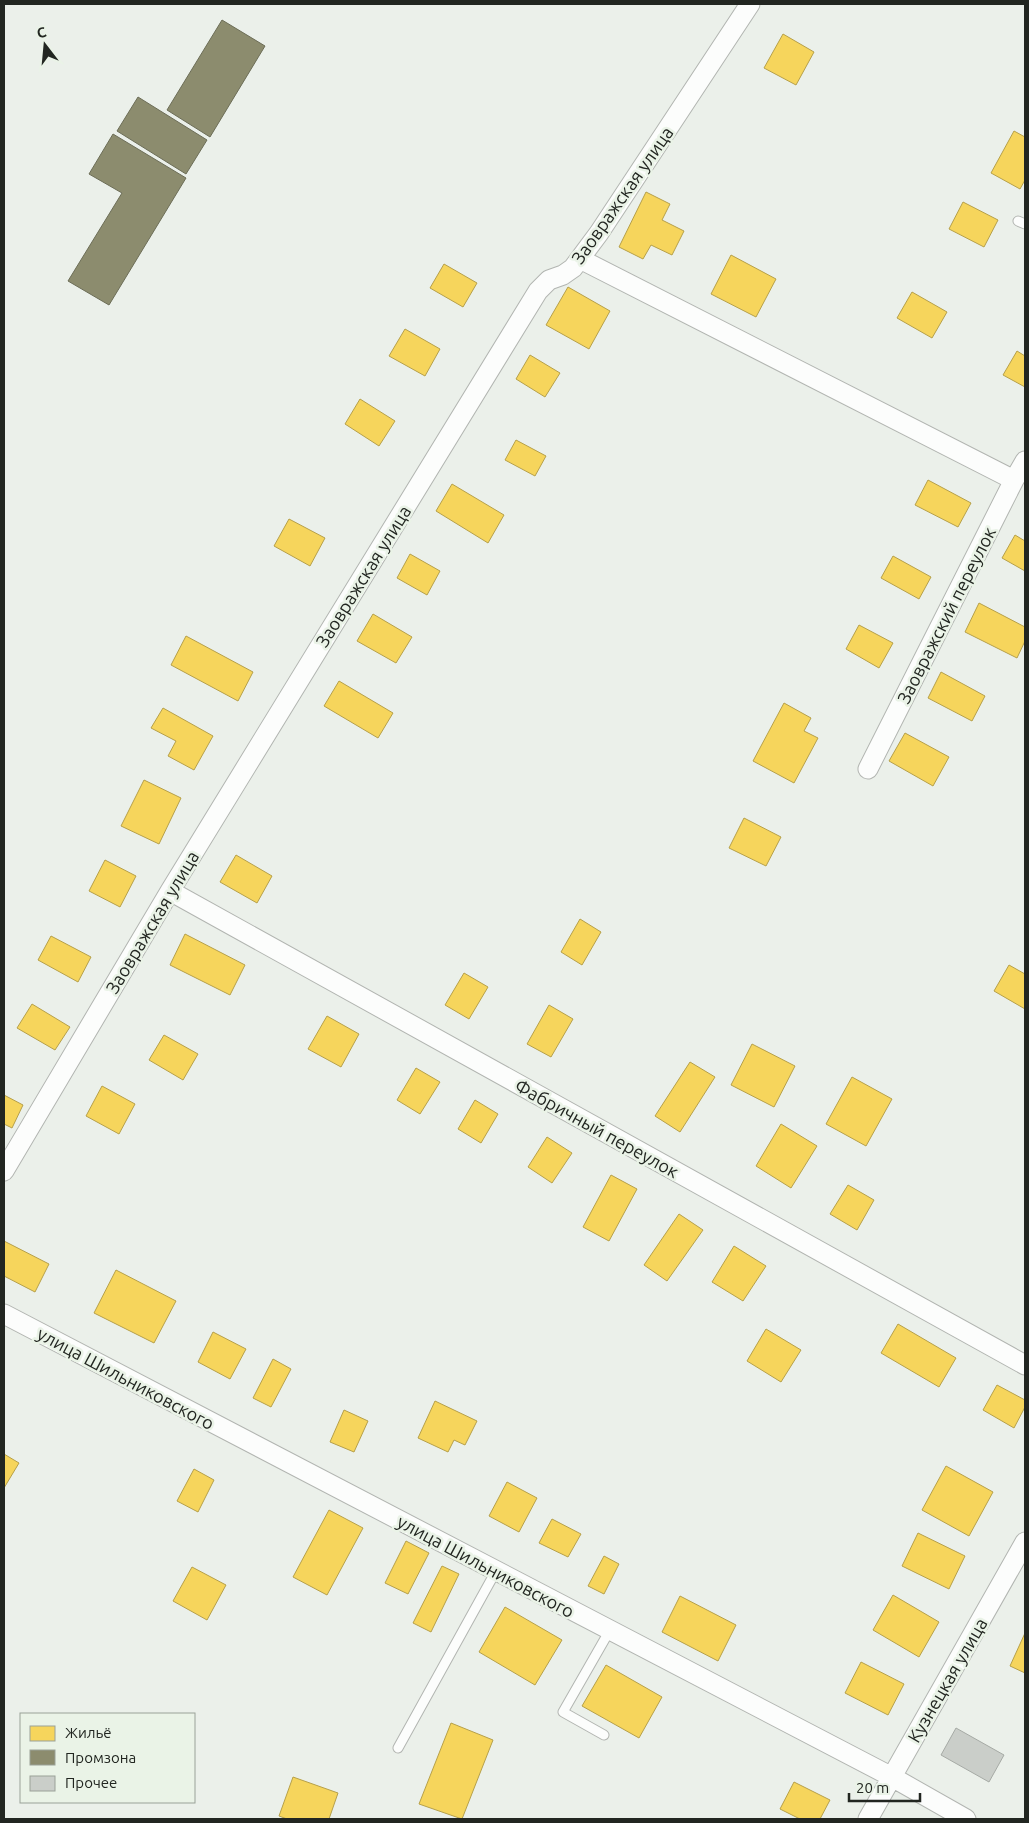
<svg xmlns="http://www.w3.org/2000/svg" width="1029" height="1823" font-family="Ubuntu,sans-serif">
	<rect width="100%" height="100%" fill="#ebf0ea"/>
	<path fill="#f6d55c" stroke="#b6a04a" d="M783 34 814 52 796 85 764 68Z
		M1014 131 1025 137V180L1020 189 991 173Z
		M646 192 670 204 662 220 684 231 672 255 651 245 643 259 619 247Z
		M963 202 998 220 984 247 949 229Z
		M731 255 776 279 756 317 711 294Z
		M444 264 477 283 463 307 430 288Z
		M568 287 610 311 589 349 546 325Z
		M912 292 947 312 932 338 897 318Z
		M405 329 440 349 425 376 389 356Z
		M1017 351 1025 356V387L1003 375Z
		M530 355 560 373 545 397 516 379Z
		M360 399 395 421 379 446 345 424Z
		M516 440 546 456 535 476 505 460Z
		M928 480 971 503 958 527 915 505Z
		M452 484 504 515 488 543 436 511Z
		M289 519 325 538 310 566 274 546Z
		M1015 535 1025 541V571L1002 558Z
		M410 554 440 571 427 595 397 578Z
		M893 556 931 577 919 599 881 578Z
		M979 603 1025 627V641L1017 658 965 632Z
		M373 614 412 637 396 663 357 641Z
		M859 625 893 643 879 668 846 649Z
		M186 636 253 672 238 701 171 665Z
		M941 672 985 696 972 721 928 698Z
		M339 681 393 713 378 738 324 706Z
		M784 703 811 718 804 731 818 738 794 783 753 761Z
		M163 708 213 736 194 770 168 756 176 741 151 728Z
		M905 733 949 757 933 786 889 761Z
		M144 780 181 798 159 844 121 826Z
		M744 818 781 837 766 866 729 848Z
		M236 855 272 876 257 903 220 882Z
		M105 860 136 876 120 907 89 891Z
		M580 919 601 932 582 965 561 952Z
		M185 934 245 965 230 995 170 965Z
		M51 936 91 957 78 982 38 960Z
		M1009 965 1025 974V1009L994 991Z
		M464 973 488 987 469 1019 445 1005Z
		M32 1004 70 1027 55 1050 17 1028Z
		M549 1005 573 1019 551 1057 527 1044Z
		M327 1016 359 1034 341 1067 308 1049Z
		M164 1035 198 1054 183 1080 149 1060Z
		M752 1044 795 1066 774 1107 731 1085Z
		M690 1062 715 1077 680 1132 655 1116Z
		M416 1068 440 1082 420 1114 397 1100Z
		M852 1077 892 1099 866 1146 826 1124Z
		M102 1086 135 1104 119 1134 86 1116Z
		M4 1095 23 1105 12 1128 4 1124Z
		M475 1100 498 1114 481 1143 458 1129Z
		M781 1124 817 1146 791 1188 756 1166Z
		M547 1137 572 1153 552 1183 528 1167Z
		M611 1175 637 1189 609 1241 583 1227Z
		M848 1185 874 1200 857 1230 830 1214Z
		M679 1214 703 1230 667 1281 644 1265Z
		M4 1241 49 1264 35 1292 4 1276Z
		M734 1246 766 1266 743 1301 712 1282Z
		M116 1270 176 1301 154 1343 94 1313Z
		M898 1324 956 1358 939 1387 881 1353Z
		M766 1329 801 1350 781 1382 747 1361Z
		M213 1332 246 1349 230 1379 198 1362Z
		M273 1359 291 1369 271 1407 253 1398Z
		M997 1385 1025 1400V1407L1014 1428 983 1410Z
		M435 1401 477 1421 465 1445 454 1440 448 1452 418 1438Z
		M344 1410 368 1421 354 1452 330 1442Z
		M4 1454 19 1463 4 1488Z
		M946 1466 993 1492 969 1536 922 1510Z
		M194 1469 214 1480 198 1512 177 1501Z
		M507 1482 537 1498 519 1532 489 1516Z
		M329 1510 363 1528 327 1595 293 1577Z
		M552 1519 581 1534 568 1557 539 1543Z
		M918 1533 965 1556 949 1589 902 1566Z
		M406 1541 429 1553 408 1594 385 1583Z
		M604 1556 619 1564 604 1594 588 1586Z
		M442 1566 459 1574 431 1632 413 1623Z
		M192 1567 226 1585 207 1620 173 1601Z
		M893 1595 939 1622 919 1657 873 1630Z
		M680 1596 736 1625 718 1661 662 1632Z
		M505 1607 562 1640 535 1685 479 1652Z
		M1025 1633V1673L1010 1666Z
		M861 1662 904 1684 888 1715 845 1693Z
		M606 1665 662 1697 639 1738 582 1706Z
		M451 1723 493 1740 462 1819 419 1804Z
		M293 1777 338 1793 329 1819H287L279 1816Z
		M794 1782 830 1800 820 1819H800L780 1809Z"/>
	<path fill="#8c8c6e" stroke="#6c6d57" d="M222 20 265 46 210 137 167 110Z
		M138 97 207 140 186 174 117 131Z
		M113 134 186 178 109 305 68 281 122 193 89 174Z"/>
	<path fill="#cacec9" stroke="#a6aaa5" d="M956 1728 1004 1755 989 1782 941 1755Z"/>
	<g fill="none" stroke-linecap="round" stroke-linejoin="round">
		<g stroke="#b2b5b1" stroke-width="11">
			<path id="service" d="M1018 221 1025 224
				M604 1735 563 1712 610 1630
				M398 1748 496 1571"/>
		</g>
		<g stroke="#b2b5b1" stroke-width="21">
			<path id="minor" d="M580 259 1014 480
				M868 769 1014 480 1025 461
				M170 891 1025 1365
				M4 1171 170 891 538 291 549 280 563 275 573 268 599 233 750 4
				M4 1314 892 1777 966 1819
				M868 1819 1025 1542"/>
		</g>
		<use href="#service" stroke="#fcfdfc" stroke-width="9"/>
		<use href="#minor" stroke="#fcfdfc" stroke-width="19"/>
	</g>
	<g text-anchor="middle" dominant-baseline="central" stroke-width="5" stroke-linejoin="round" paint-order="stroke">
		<g font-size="18" fill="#222621" stroke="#eaf3e7">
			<text transform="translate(622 195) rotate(-55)">Заовражская улица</text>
			<text transform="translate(363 576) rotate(-58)">Заовражская улица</text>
			<text transform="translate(946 615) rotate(-63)">Заовражский переулок</text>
			<text transform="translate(152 922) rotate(-59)">Заовражская улица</text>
			<text transform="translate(597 1128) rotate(29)">Фабричный переулок</text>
			<text transform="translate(126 1378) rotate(28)">улица Шильниковского</text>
			<text transform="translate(486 1566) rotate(28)">улица Шильниковского</text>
			<text transform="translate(947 1680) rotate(-60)">Кузнецкая улица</text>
		</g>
	</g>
	<rect width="1029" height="1823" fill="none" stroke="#222621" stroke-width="10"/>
	<rect x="20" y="1713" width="175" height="90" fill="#eaf3e7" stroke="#9aa198"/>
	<rect x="30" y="1726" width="25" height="15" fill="#f6d55c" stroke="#9aa198"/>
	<text x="65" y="1738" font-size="15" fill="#222621">Жильё</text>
	<rect x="30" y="1750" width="25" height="15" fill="#8c8c6e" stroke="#9aa198"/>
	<text x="65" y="1763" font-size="15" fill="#222621">Промзона</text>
	<rect x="30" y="1776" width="25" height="15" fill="#cacec9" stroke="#9aa198"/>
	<text x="65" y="1788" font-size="15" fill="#222621">Прочее</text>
	<g transform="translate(45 45) rotate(344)" stroke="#eaf3e7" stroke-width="4" paint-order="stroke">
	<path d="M0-4L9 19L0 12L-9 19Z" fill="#222621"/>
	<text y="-8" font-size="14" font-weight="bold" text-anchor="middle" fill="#222621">С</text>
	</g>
	<path d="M849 1793v8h71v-8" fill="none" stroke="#222621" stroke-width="2.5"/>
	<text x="856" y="1793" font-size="15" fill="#222621" stroke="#eaf3e7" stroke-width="4" paint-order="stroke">20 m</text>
</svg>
